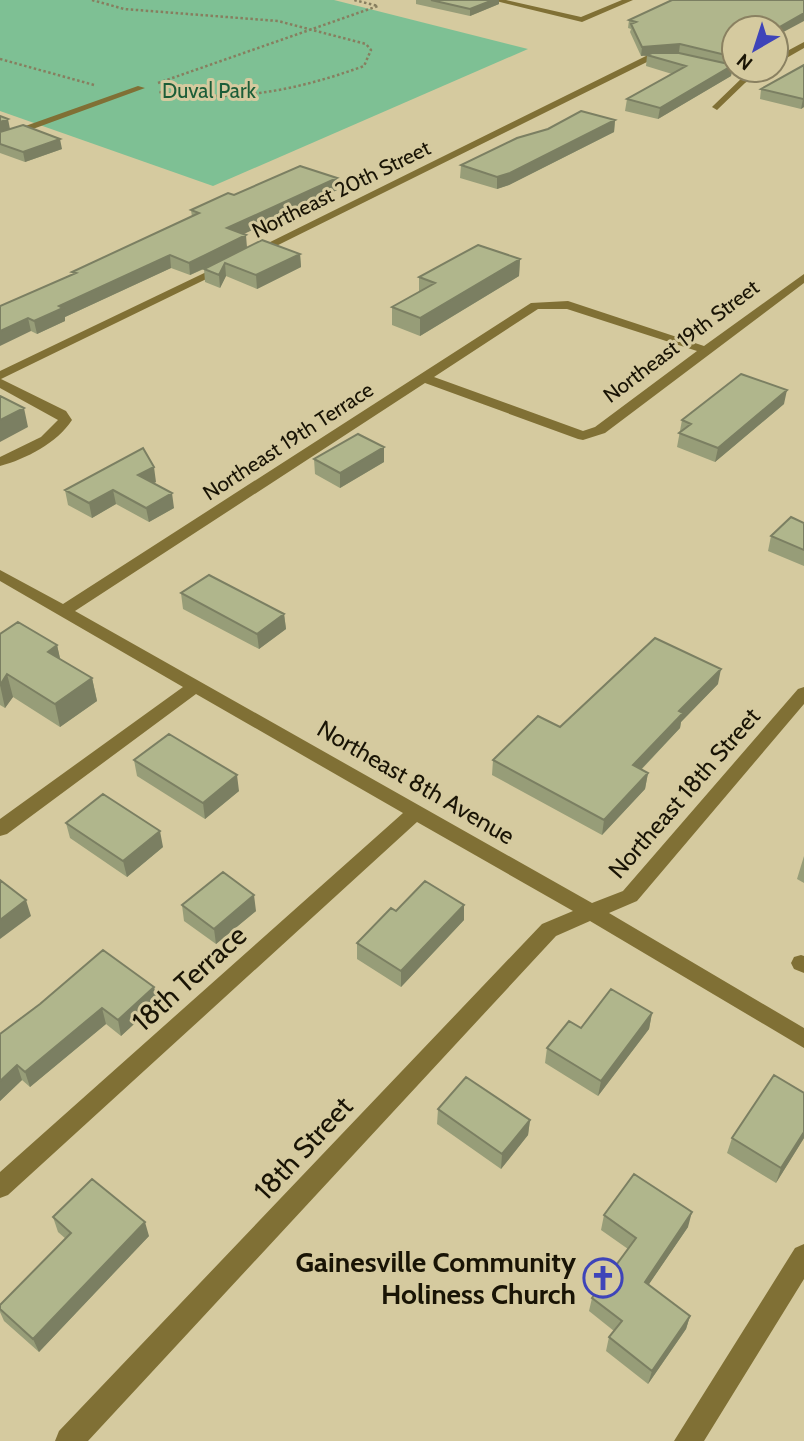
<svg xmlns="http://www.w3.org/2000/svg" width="804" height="1441" font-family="Cabin,sans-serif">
	<rect width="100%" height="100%" fill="#d5ca9f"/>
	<path fill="#7ec094" d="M0 0H334L528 49 213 186 0 111Z"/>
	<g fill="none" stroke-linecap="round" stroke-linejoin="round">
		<path stroke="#877e5f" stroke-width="2.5" stroke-dasharray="2.5 2.5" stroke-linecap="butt" d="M92 0 124 9 278 21 366 44 371 50 364 66C295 91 232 103 159 92
			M0 59 94 85
			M158 83 378 6 354 0"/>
		<path fill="#807035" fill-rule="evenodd" d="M492 0H506L581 17 622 0H633L582 22Z
			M804 42V48L776 64V57Z
			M668 54 671 59 651 60 256 256 246 254 646 56Z
			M709 62 734 70H756L760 73 745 83 717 110 712 107 714 105 744 76 706 67Z
			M138 86 145 88 0 141V135Z
			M223 264 233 266 1 379 66 411 72 420C57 443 26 459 0 466V457L41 437 58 420 0 388V371Z
			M804 274V283L605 433 583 440 578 439 425 383 75 611 592 903 623 891 798 689 804 687V704L637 901 609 913 804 1028V1048L590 921 556 936 88 1441H55L59 1431 542 924 573 911 417 822 8 1195 0 1198V1172L403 813 196 694 7 834 0 836V819L183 687 0 581V570L63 604 531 303 568 301 704 346ZM538 309H567L697 351 595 427 583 431 434 377Z
			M801 955 804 956V973L794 969 791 963 794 957Z
			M804 1244V1279L704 1441H674L795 1248Z"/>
	</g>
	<path fill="#979d78" d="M416 0H499V4L470 16 416 4Z
		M629 20 734 28V67L733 66 731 76 658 119 625 111 627 99 672 74 646 66 647 55 641 56 630 32 631 29 628 28Z
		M804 65V107L801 109 760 99 761 89Z
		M0 116 10 129 62 149 25 162 0 153Z
		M615 120 614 132 509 185 497 189 460 178 461 165Z
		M337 190 243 234 247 248 300 254 301 267 257 289 226 276 220 288 205 282 204 269 190 275 171 268 65 317V321L37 334 31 331 0 306 73 275 72 272 192 217 191 210 234 195Z
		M520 259 519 276 420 336 392 325V307L419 292V277Z
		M784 404 715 462 677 447 682 420Z
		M384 447V462L340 488 315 474 314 459Z
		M156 482 153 483 174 508 149 522 116 504 92 518 68 505 65 490Z
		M804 523V566L768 551 771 536Z
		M181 593 284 614 286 629 259 649 183 609Z
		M0 634 57 645 60 659 92 678 97 701 60 727 13 697 5 708 0 705Z
		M718 684 681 722 680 728 641 770 648 773 645 789 602 835 492 775 493 760 560 727Z
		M134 760 239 791 205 819 137 776Z
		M66 823 163 847 127 877 70 838Z
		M804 856V883L797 879Z
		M182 905 256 911 216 944 184 921Z
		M464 920 401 987 357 959V943Z
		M154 987 157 1003 121 1036 106 1024 30 1087 22 1080 0 1101V1034Z
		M652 1013 649 1029 598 1096 545 1063 547 1048 581 1028Z
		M804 1093V1138L776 1183 727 1153 732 1138Z
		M438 1109 530 1120 528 1135 501 1169 437 1124Z
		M604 1215 688 1227 648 1285 690 1316 686 1329 648 1384 606 1351 609 1337 614 1331 589 1311 592 1298 628 1249 601 1230Z
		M53 1217 149 1236 39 1352 4 1321 0 1312V1305L66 1239 58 1232Z"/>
	<path fill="#7b7f62" d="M493 0H499V4L470 16V9Z
		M804 13V21L776 36V29Z
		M680 44 679 52 641 56 642 47Z
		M733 65 731 76 658 119 660 108Z
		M804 98V107L801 109 803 99Z
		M8 119 10 129 0 133V122Z
		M615 120 614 132 509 185 497 189V177Z
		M60 139 62 149 25 162 23 152Z
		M337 178V190L229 241 227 228Z
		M246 235 247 248 190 275 189 263Z
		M300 254 301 267 257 289 256 275Z
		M170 255 171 268 65 317V321L37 334 34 321 59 306Z
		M520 259 519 276 420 336V318Z
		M225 263 226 276 220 288 219 275Z
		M28 318 31 331 0 346V331Z
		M787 390 784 404 715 462 718 448Z
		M24 408 28 427 0 442V420Z
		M384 447V462L340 488V473Z
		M154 467 156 482 141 490 138 475Z
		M113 490 116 504 92 518 89 503Z
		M172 493 174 508 149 522 146 508Z
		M284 614 286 629 259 649 257 634Z
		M57 645 62 667 48 652Z
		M721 669 718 684 681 722 680 728 630 781 633 765 679 711Z
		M7 674 13 697 5 708 0 685Z
		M92 678 97 701 60 727 55 704Z
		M648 773 645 789 602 835 604 820Z
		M237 775 239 791 205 819 203 803Z
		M160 831 163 847 127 877 123 861Z
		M254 895 256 911 216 944 214 929Z
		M26 900 31 916 0 939V920Z
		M464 905V920L401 987V971Z
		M154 987 157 1003 121 1036 118 1020Z
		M102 1008 106 1024 30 1087 25 1072Z
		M652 1013 649 1029 598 1096 601 1081Z
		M17 1065 22 1080 0 1101V1081Z
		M530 1120 528 1135 501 1169 502 1154Z
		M804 1132V1138L776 1183 781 1168Z
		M692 1212 688 1227 641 1296 645 1282Z
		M145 1222 149 1236 39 1352 33 1339Z
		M690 1316 686 1329 648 1384 652 1371Z"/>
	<path fill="#b0b68c" stroke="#7b7f62" stroke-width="2" d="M431 0H493L470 9Z
		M672 0H804V13L776 29 734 28V57L680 44 642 47 631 24 636 22 629 20Z
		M652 53H679L733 65 660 108 627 99 686 66 647 55Z
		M804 65V98L803 99 761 89Z
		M581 111 615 120 510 173 497 177 461 165 517 138 548 129Z
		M0 116 8 119 0 122Z
		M23 125 60 139 23 152 0 144V132Z
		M300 166 337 178 227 228 246 235 189 263 170 255 59 306 63 308 34 321 28 318 0 331V306L76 273 72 272 199 213 191 210 228 193 234 195Z
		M262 240 300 254 256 275 225 263 219 275 204 269Z
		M478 245 520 259 420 318 392 307 435 283 419 277Z
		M741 374 787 390 718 448 679 433 691 424 682 420Z
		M0 396 24 408 0 420Z
		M358 434 384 447 340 473 314 459Z
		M143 448 154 467 138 475 172 493 146 508 113 490 89 503 65 490Z
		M791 517 804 523V550L771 536Z
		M209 575 284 614 257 634 181 593Z
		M18 622 57 645 48 652 92 678 55 704 7 674 0 685V634Z
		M655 638 721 669 679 711 683 713 633 765 648 773 604 820 493 760 538 716 560 727Z
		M169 734 237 775 203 803 134 760Z
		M103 794 160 831 123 861 66 823Z
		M223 872 254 895 214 929 182 905Z
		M0 880 26 900 0 920Z
		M425 881 464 905 401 971 357 943 391 908 396 911Z
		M103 950 154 987 118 1020 102 1008 25 1072 17 1065 0 1081V1034L40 1004Z
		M611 989 652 1013 601 1081 547 1048 569 1021 581 1028Z
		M774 1075 804 1093V1132L781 1168 732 1138Z
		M466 1077 530 1120 502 1154 438 1109Z
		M634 1174 692 1212 645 1282 690 1316 652 1371 609 1337 622 1321 592 1298 636 1238 604 1215Z
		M92 1179 145 1222 33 1339 0 1309V1305L71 1233 53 1217Z"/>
	<defs>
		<g id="church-ring" transform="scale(2.0125)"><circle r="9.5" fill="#d5ca9f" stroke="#3e44b9" stroke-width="1.5"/><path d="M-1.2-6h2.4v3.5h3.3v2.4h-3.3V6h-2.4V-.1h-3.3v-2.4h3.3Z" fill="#3e44b9"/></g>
	</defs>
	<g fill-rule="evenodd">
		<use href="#church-ring" x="603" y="1278"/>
	</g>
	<g text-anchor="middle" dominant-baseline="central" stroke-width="6" stroke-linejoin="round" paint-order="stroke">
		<g font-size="21" fill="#1c5d38" stroke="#d5ca9f">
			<text x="209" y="90">Duval Park</text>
		</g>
		<g font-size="21" fill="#191405" stroke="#d5ca9f">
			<text transform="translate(341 189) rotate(-26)">Northeast 20th Street</text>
			<text transform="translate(681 341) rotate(-37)">Northeast 19th Street</text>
			<text transform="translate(288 441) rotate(-33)">Northeast 19th Terrace</text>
		</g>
		<g font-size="24" fill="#191405" stroke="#d5ca9f">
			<text transform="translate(416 782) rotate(30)">Northeast 8th Avenue</text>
			<text transform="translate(684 793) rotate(-49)">Northeast 18th Street</text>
		</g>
		<g font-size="28" fill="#191405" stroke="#d5ca9f">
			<text transform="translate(189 978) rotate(-42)">18th Terrace</text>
			<text transform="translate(303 1148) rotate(-47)">18th Street</text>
		</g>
		<g font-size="28" font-weight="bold" fill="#191405" stroke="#d5ca9f" text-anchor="end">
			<text x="576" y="1262">Gainesville Community<tspan x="576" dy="32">Holiness Church</tspan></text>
		</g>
	</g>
	<g transform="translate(755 49) rotate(219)"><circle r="33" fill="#d5ca9f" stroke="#8a8161" stroke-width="2"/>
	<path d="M0-5L12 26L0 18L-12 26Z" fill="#3e44b9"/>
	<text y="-10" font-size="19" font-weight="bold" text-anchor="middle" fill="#191405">N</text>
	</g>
</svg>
